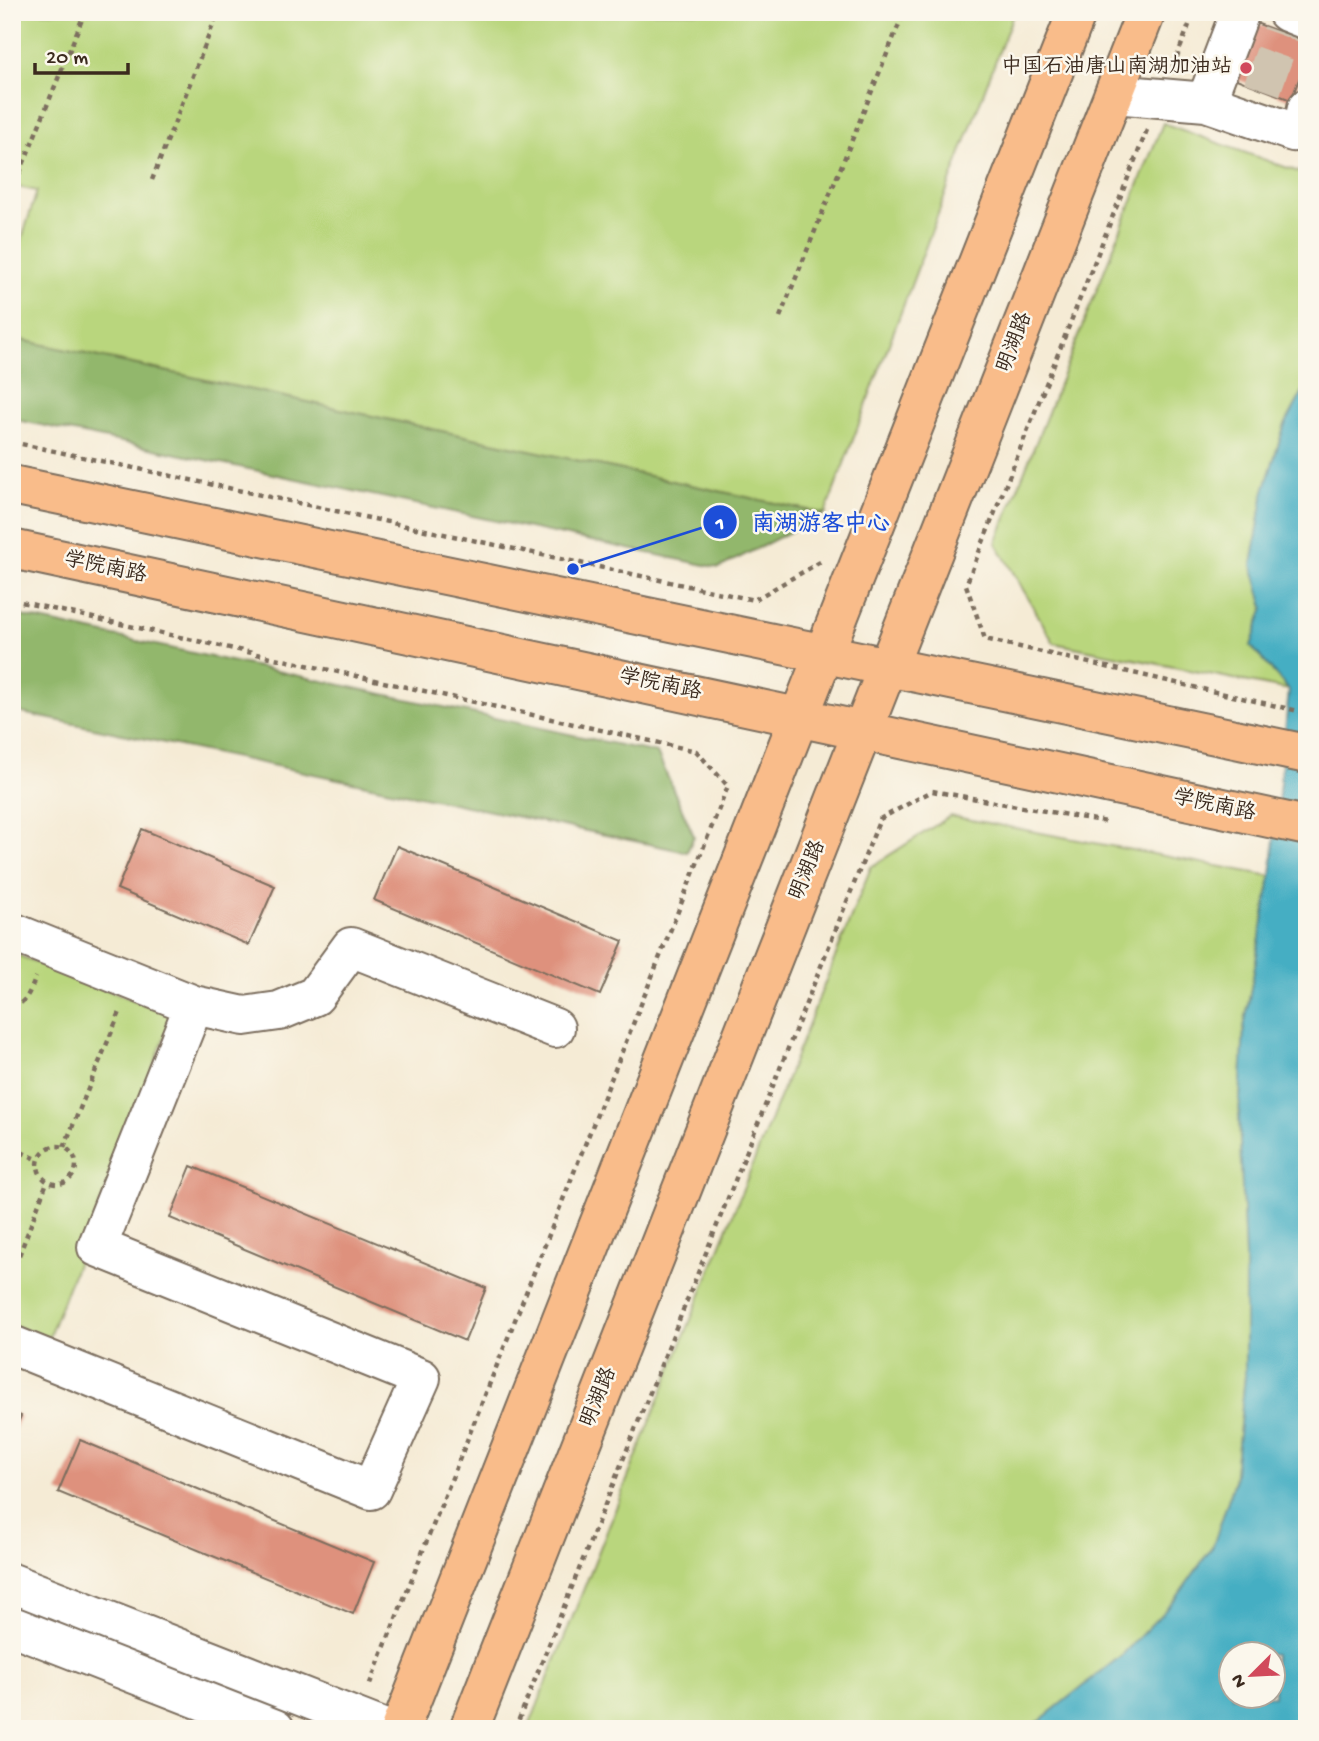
<svg xmlns="http://www.w3.org/2000/svg" width="1319" height="1741" font-family="'Gochi Hand','LXGW WenKai TC',sans-serif">
	<rect width="100%" height="100%" fill="#fbf7ec"/>
	<filter id="ink" filterUnits="userSpaceOnUse"><feTurbulence type="fractalNoise" baseFrequency=".0143" numOctaves="2"/><feDisplacementMap in="SourceGraphic" scale="14" xChannelSelector="R" yChannelSelector="G"/><feConvolveMatrix kernelMatrix="1 2 1 2 8 2 1 2 1" color-interpolation-filters="sRGB"/></filter>
	<filter id="wash" filterUnits="userSpaceOnUse"><feTurbulence type="fractalNoise" baseFrequency=".00686" numOctaves="4" result="noise"/><feDisplacementMap in="SourceGraphic" scale="28" xChannelSelector="R" yChannelSelector="G"/><feGaussianBlur stdDeviation="1.57" result="paint"/><feColorMatrix in="noise" values="0 0 0 0 0 0 0 0 0 0 0 0 0 0 0 0 0 1.4 0 .05"/><feComposite in="paint" operator="in"/></filter>
	<g filter="url(#wash)">
		<rect width="100%" height="100%" fill="#f5ebd5"/>
		<path fill="#b9d67d" stroke="#7a804e" stroke-width="2" d="M12 12H1014L825 514 12 338V270L37 191 12 186Z
			M1163 123 1307 175V384L1284 427 1264 491 1252 565 1264 607 1251 646 1289 690 1054 643 996 543Z
			M950 816 1271 876 1244 1028 1239 1117 1245 1256V1376L1234 1483 1213 1546 1175 1600 1122 1655 1029 1729H528L871 867Z
			M12 953 173 1015 48 1339 12 1325Z"/>
		<path fill="#92b76c" stroke="#667045" stroke-width="2" d="M12 338 825 514 719 568 12 419Z
			M12 614 657 753 694 836 687 852 12 711Z"/>
		<path fill="#45aec3" stroke="#406c70" stroke-width="2" fill-rule="evenodd" d="M1307 384V1712L1291 1729H1029L1122 1655 1175 1600 1213 1546 1234 1483 1245 1376V1256L1239 1117 1244 1028 1271 876 1289 690 1251 646 1264 607 1252 565 1264 491 1284 427ZM1232 1654H1274V1696H1232Z"/>
		<g id="blocks">
			<path fill="#de917d" d="M1253 22 1307 42V58L1291 100 1231 77Z
				M142 829 275 886 249 945 117 889Z
				M397 846 623 941 600 995 374 900Z
				M191 1166 486 1288 465 1341 170 1218Z
				M12 1412 21 1416 12 1436Z
				M80 1440 374 1562 353 1614 58 1492Z"/>
		</g>
	</g>
	<g filter="url(#ink)">
		<use href="#blocks" fill-opacity="0" stroke="#7c6e5e" stroke-width="2"/>
		<g fill="none" stroke-linecap="round" stroke-linejoin="round">
			<path stroke="#d0c4b0" stroke-width="38" stroke-dasharray="38 19" stroke-linecap="butt" d="M1262 89 1282 33"/>
			<g stroke="#7c6e5e" stroke-width="42">
				<path id="minor" d="M1287 12 1307 20
					M1114 94 1206 102 1240 12
					M1206 102 1293 132 1304 122 1307 108
					M12 932 194 1005 244 1016 279 1011 315 996 351 947 555 1028
					M12 1345 371 1490 421 1378 97 1247 194 1005
					M12 1583 385 1729
					M12 1626 275 1729"/>
			</g>
			<g stroke="#7c6e5e" stroke-width="42">
				<path id="major" d="M12 485 1307 754
					M12 549 1307 826
					M400 1729 1077 12
					M469 1729 1146 12"/>
			</g>
			<path stroke="#7c6e5e" stroke-width="4.5" stroke-dasharray="5 5" stroke-linecap="butt" d="M1173 67 1194 12
				M1147 130 966 585 985 639 1307 713
				M152 180 218 12
				M12 192 85 12
				M780 317 904 12
				M12 442 754 600 822 561
				M12 600 696 751 728 786 369 1686
				M12 1008C27 1002 30 991 36 977
				M38 1165a19 19 0 1 1 38 0a19 19 0 1 1-38 0Z
				M64 1147 120 1012
				M12 1148 39 1160
				M12 1274 47 1182
				M515 1729 880 819 932 791 1107 822"/>
			<use href="#minor" stroke="#fff" stroke-width="38"/>
			<use href="#major" stroke="#f9bc8a" stroke-width="38"/>
		</g>
	</g>
	<circle fill="#d1495b" stroke="#fbf7ec" stroke-width="2.5" cx="1246" cy="68" r="7"/>
	<g text-anchor="middle" dominant-baseline="central" stroke-width="5" stroke-linejoin="round" paint-order="stroke">
		<g font-size="21" fill="#3b2a1e" stroke="#fbf7ec" text-anchor="end">
			<text x="1232" y="68">中国石油唐山南湖加油站</text>
		</g>
		<g font-size="21" fill="#3b2a1e" stroke="#fbf7ec">
			<text transform="translate(1016 343) rotate(-69)">明湖路</text>
			<text transform="translate(105 569) rotate(12)">学院南路</text>
			<text transform="translate(660 686) rotate(12)">学院南路</text>
			<text transform="translate(1214 807) rotate(12)">学院南路</text>
			<text transform="translate(809 871) rotate(-68)">明湖路</text>
			<text transform="translate(600 1398) rotate(-68)">明湖路</text>
		</g>
	</g>
	<path fill="none" stroke="#1d4ed8" stroke-width="2.5" d="M573 569L720 522"/>
	<g fill="#1d4ed8" stroke="#fbf7ec" stroke-width="2.5">
		<circle cx="573" cy="569" r="7"/>
		<circle cx="720" cy="522" r="18"/>
	</g>
	<g font-size="21" text-anchor="middle" font-weight="bold" fill="#fff">
		<text x="720" y="529">1</text>
	</g>
	<g font-size="23" text-anchor="middle" font-weight="bold" fill="#1d4ed8" stroke="#fbf7ec" stroke-width="5" stroke-linejoin="round" paint-order="stroke">
		<text x="821" y="530">南湖游客中心</text>
	</g>
	<rect width="1319" height="1741" fill="none" stroke="#fbf7ec" stroke-width="42"/>
	<g transform="translate(1252 1675) rotate(246)"><circle r="33" fill="#fbf7ec" stroke="#aea59a" stroke-width="2"/>
	<path d="M0-5L12 26L0 18L-12 26Z" fill="#d1495b"/>
	<text y="-10" font-size="19" font-weight="bold" text-anchor="middle" fill="#3b2a1e">N</text>
	</g>
	<path d="M35 63v10h93v-10" fill="none" stroke="#3b2a1e" stroke-width="3.5"/>
	<text x="46" y="63" font-size="21" fill="#3b2a1e" stroke="#fbf7ec" stroke-width="5" paint-order="stroke">20 m</text>
</svg>
